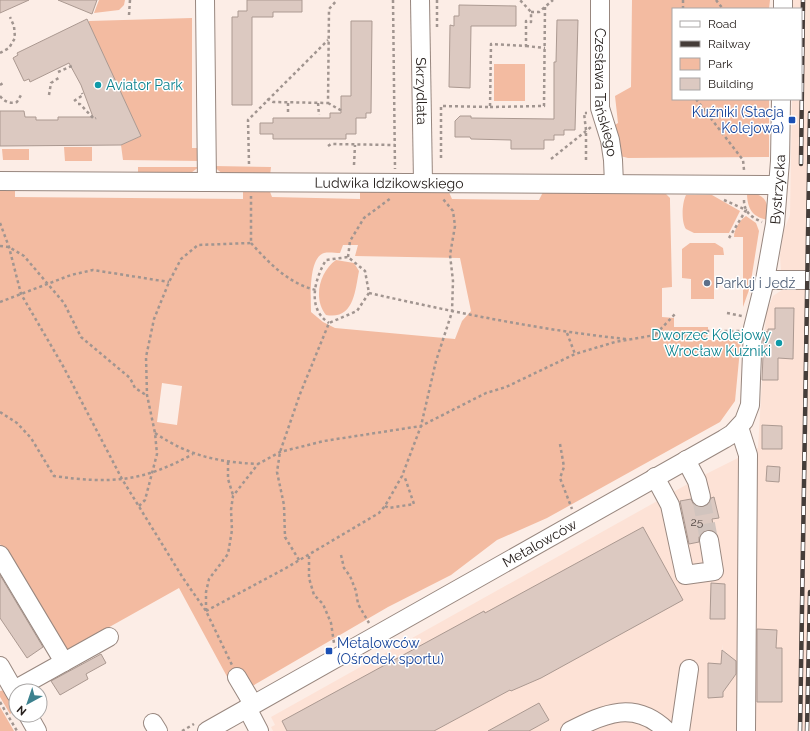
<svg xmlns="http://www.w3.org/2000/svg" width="810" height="731" font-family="Raleway,sans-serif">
	<rect width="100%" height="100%" fill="#fcede6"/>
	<path fill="#fde2d6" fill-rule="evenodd" d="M793 0H810V731H273L271 727 275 725 271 717 702 476 758 448 766 313 773 296 782 290 780 255 784 230 790 215 792 99H801V9H793ZM723 644V650L733 659 734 673 732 680 723 691 721 664Z"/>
	<path fill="#f3bba1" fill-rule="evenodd" d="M99 0H125L124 5 119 10 94 13Z
		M632 0H770L769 9H673V99H769V157L628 158 620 156 609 129 618 123 615 96 631 87Z
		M192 18V148H202V161L123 160 121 145 141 136 89 24V21Z
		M494 64H525V101H494Z
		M64 147H92V161H65Z
		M2 149H29V160H3Z
		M213 166 271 167 270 176 224 175Z
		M138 167H199L188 175H138Z
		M0 188H15V197L243 199V189H269L272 197 360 199V190H448L452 199 539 200 544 190 663 191 670 198V202L672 287 662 288V317L674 318V327H708V340H731V336L739 337V339H741L735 401 720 422 547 518 497 540 451 575 388 607 237 695 179 588 63 653 0 544ZM343 245H358L355 256 460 258 471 311 462 321 455 339 335 328 323 322 311 312C311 299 308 258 324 253 329 252 335 253 340 253ZM162 383 182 386 177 425 157 422Z
		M747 192C767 195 768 202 768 220 751 217 747 207 747 192Z
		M686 195H712L740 211 729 233H694L686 229C681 222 682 203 686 195Z
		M746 216 756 223 759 231 750 287 743 307V237H734C734 229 740 220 746 216Z
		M690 243H715L723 248 724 255H714V299H691V279L682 278V249Z
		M336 260 354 263 359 271C355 291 354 320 326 315 313 299 319 272 336 260Z
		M6 690 16 706V709L10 714 0 697V691Z
		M0 707 14 731H0Z"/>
	<path fill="#dcc9c1" stroke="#ab9991" d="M0 0H29L0 13Z
		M58 0H97L92 14Z
		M247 0H302V12H273V17H252V105H232V17H238V11H247Z
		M459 5 516 6V26H471L470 88 449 87 450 25 454 26V16H459Z
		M87 19 141 136 121 145 0 146V111H24L25 117H36V120H58V117H93L81 85 69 63 30 82 29 79 24 81 13 58 18 55 17 53Z
		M557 20H578L575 130H564V135H554V140H544V149H511V140L471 139 470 137H455V121L460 116H471V118L554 119V62H556Z
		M351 21H372L371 113H366V118H356V134H346V139H273V134H260V123H273V118H330V113H341V96H351Z
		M775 308H794L793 359 778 358V380H762L764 331 768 332V329H775Z
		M762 425 782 426V449H762Z
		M767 466 780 467 779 482 766 481Z
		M714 497 719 518 712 519 714 531 708 530 703 532 699 537V542L689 544 680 501 691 499 694 505 703 507 709 504 711 498Z
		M643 527 683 600 541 678 511 691 510 690 434 731H287L282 721 484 611 485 613Z
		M0 575 43 647 27 658 0 618Z
		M711 583 725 584V619H710Z
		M757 629 777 630 776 648H782V702H757Z
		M722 650 736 661V674L723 692V697L708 698V663L721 664Z
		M101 654 106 663 86 674 88 679 60 695 51 681Z
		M539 703 549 720 529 731H488Z"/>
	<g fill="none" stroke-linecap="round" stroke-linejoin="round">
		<path stroke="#d1c4be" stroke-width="18" stroke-dasharray="18 9" stroke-linecap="butt" d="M701 497 709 540"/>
		<g stroke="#98877f" stroke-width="20">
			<g id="minor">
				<path d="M205 0 207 182"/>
				<path id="s1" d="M420 0 423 182"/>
				<path id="s2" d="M600 0V108L610 140 613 160 614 184"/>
				<path d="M783 9V0"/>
				<path id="s3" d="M0 181 778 185"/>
				<path d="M765 280H810"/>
				<path d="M739 427 748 455 746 731"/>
				<path d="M686 460 697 481 701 497"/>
				<path d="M655 477 670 505 685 575 714 571 709 540"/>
				<path d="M0 555 64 662"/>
				<path d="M0 666 16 694"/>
				<path d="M237 677 253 704"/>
				<path d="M14 690 109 637"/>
				<path d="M247 708 259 731"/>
				<path d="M28 715 37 731"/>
				<path d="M153 723 158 731"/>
				<path id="s4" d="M207 731 724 439 732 434 744 421 750 405 753 328 765 280 775 224 780 161 781 99"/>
				<path d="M570 731C605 713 635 700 667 731"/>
				<path d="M680 731 689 669"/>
			</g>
		</g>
		<path stroke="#a19590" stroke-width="2.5" stroke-dasharray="3 3" stroke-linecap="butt" d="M393 0 395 169
			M683 0V9
			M716 0 723 9
			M531 12H539L553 0
			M129 15 130 0
			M437 27V0
			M526 46 545 48
			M0 53 9 48 15 38 14 26 10 17
			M58 72 74 65
			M0 85 3 83
			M49 95 51 83 60 77
			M0 96C5 102 10 104 17 102L21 95
			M267 99 273 102 328 103 329 9 337 0
			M696 99 743 160 744 170
			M74 101 83 95 82 93
			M288 103V115
			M318 103 319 115
			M328 103 342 111
			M78 104H80L94 119 96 118
			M490 107 544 106 545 6
			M328 146 331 144 395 145
			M441 158V106L490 107 491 44 526 46V21L531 22V12L520 0
			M551 159 591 127
			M586 160V130L584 113H587
			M249 164 248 120 328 40
			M354 165 355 145
			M724 200 746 210 729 238
			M744 200C744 212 751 217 762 222
			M0 223 9 247 21 294 63 366 122 479 183 578 206 611 232 665
			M251 243C269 263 289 284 316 290
			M0 246 9 247 24 256 64 303 81 337 130 378 135 388 146 395
			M348 257 350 241 364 218 391 198
			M369 293C454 312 539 330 626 339
			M0 302 71 275 93 270 169 282
			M727 313 742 316
			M567 333 575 354
			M656 334 676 313
			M0 412 17 423 31 438 54 476C111 484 142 482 193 454
			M155 433C189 456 218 462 258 464
			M560 444 564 467 560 478 572 509
			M228 462V479L233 495
			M139 506 145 500 157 454 155 433 147 395 146 357 154 319 169 282 181 259 198 245 251 243V196
			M385 506 389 508 414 504 405 478 402 476
			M341 555 344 568 350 576 356 591 358 604 369 623
			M309 556V578L314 595 323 604 331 623 334 643
			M299 560 285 537 284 505 277 472 280 452 300 394 329 323 357 311 369 293 365 271 348 257 326 260C314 280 307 309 329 323
			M206 611V592L209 579 228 554 232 530 231 510 233 496 258 464 280 452 324 441 421 426 486 393 506 387 575 354 615 342 655 335 705 333 708 331H740
			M206 611 286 568 379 513 385 506 402 476 421 426 436 361 452 312 453 281 450 255 455 226 453 211 443 199
			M0 702 17 731
			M182 731 194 724"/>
		<use href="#minor" stroke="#fff" stroke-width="18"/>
		<g stroke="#453d39" stroke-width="4.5">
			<path id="rail" d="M801 164 803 0
				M800 731 810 113
				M807 731 810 592"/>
		</g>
		<use href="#rail" stroke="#fff" stroke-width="3" stroke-dasharray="9" stroke-linecap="butt"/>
	</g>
	<g fill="#0f9aa8" stroke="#fff" stroke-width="1.5">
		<circle cx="98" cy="85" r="4"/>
		<circle cx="779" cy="343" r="4"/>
	</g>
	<g fill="#1a4fb4" stroke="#fff" stroke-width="1.5">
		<rect x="788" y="116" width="8" height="8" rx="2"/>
		<rect x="325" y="647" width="8" height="8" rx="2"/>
	</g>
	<circle fill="#5c6f8a" stroke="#fff" stroke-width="1.5" cx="707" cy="283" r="4"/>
	<g text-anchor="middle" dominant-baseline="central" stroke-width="3" stroke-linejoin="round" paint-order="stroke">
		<g font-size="12" fill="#544a46">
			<text x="697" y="522">25</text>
		</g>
		<g font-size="14" fill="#0d838f" stroke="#fff" text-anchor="start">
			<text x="106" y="85">Aviator Park</text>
			<text x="771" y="335" text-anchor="end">Dworzec Kolejowy<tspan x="771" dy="16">Wrocław Kuźniki</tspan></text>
		</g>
		<g font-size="14" fill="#27201d" stroke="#fff">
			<text stroke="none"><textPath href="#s1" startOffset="91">Skrzydlata</textPath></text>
			<text stroke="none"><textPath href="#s2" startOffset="93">Czesława Tańskiego</textPath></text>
			<text stroke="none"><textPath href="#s3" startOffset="389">Ludwika Idzikowskiego</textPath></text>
			<text stroke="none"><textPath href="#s4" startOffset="856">Bystrzycka</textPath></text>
			<text stroke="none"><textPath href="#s4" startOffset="382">Metalowców</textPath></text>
		</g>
		<g font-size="14" fill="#164399" stroke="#fff" text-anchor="end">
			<text x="784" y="112">Kuźniki (Stacja<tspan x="784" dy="16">Kolejowa)</tspan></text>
			<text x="337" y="643" text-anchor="start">Metalowców<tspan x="337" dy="16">(Ośrodek sportu)</tspan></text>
		</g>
		<g font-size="14" fill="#4e5e75" stroke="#fff" text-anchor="start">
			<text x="715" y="283">Parkuj i Jedź</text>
		</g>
	</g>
	<rect x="672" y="8" width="130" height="92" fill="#ffffff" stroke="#a9a6a5"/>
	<rect x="680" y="21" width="20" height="6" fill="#ffffff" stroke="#a9a6a5"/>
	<text x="708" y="28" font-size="12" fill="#27201d">Road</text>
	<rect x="680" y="41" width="20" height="6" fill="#453d39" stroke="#a9a6a5"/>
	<text x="708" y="48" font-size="12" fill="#27201d">Railway</text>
	<rect x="680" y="58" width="20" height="12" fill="#f3bba1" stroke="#a9a6a5"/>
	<text x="708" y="68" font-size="12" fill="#27201d">Park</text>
	<rect x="680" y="78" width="20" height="12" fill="#dcc9c1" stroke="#a9a6a5"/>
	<text x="708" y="88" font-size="12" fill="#27201d">Building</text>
	<g transform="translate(28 703) rotate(220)"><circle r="19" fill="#ffffff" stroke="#a9a6a5"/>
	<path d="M0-3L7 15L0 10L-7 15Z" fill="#3c818e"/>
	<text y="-6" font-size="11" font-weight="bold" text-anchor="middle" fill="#27201d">N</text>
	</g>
</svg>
